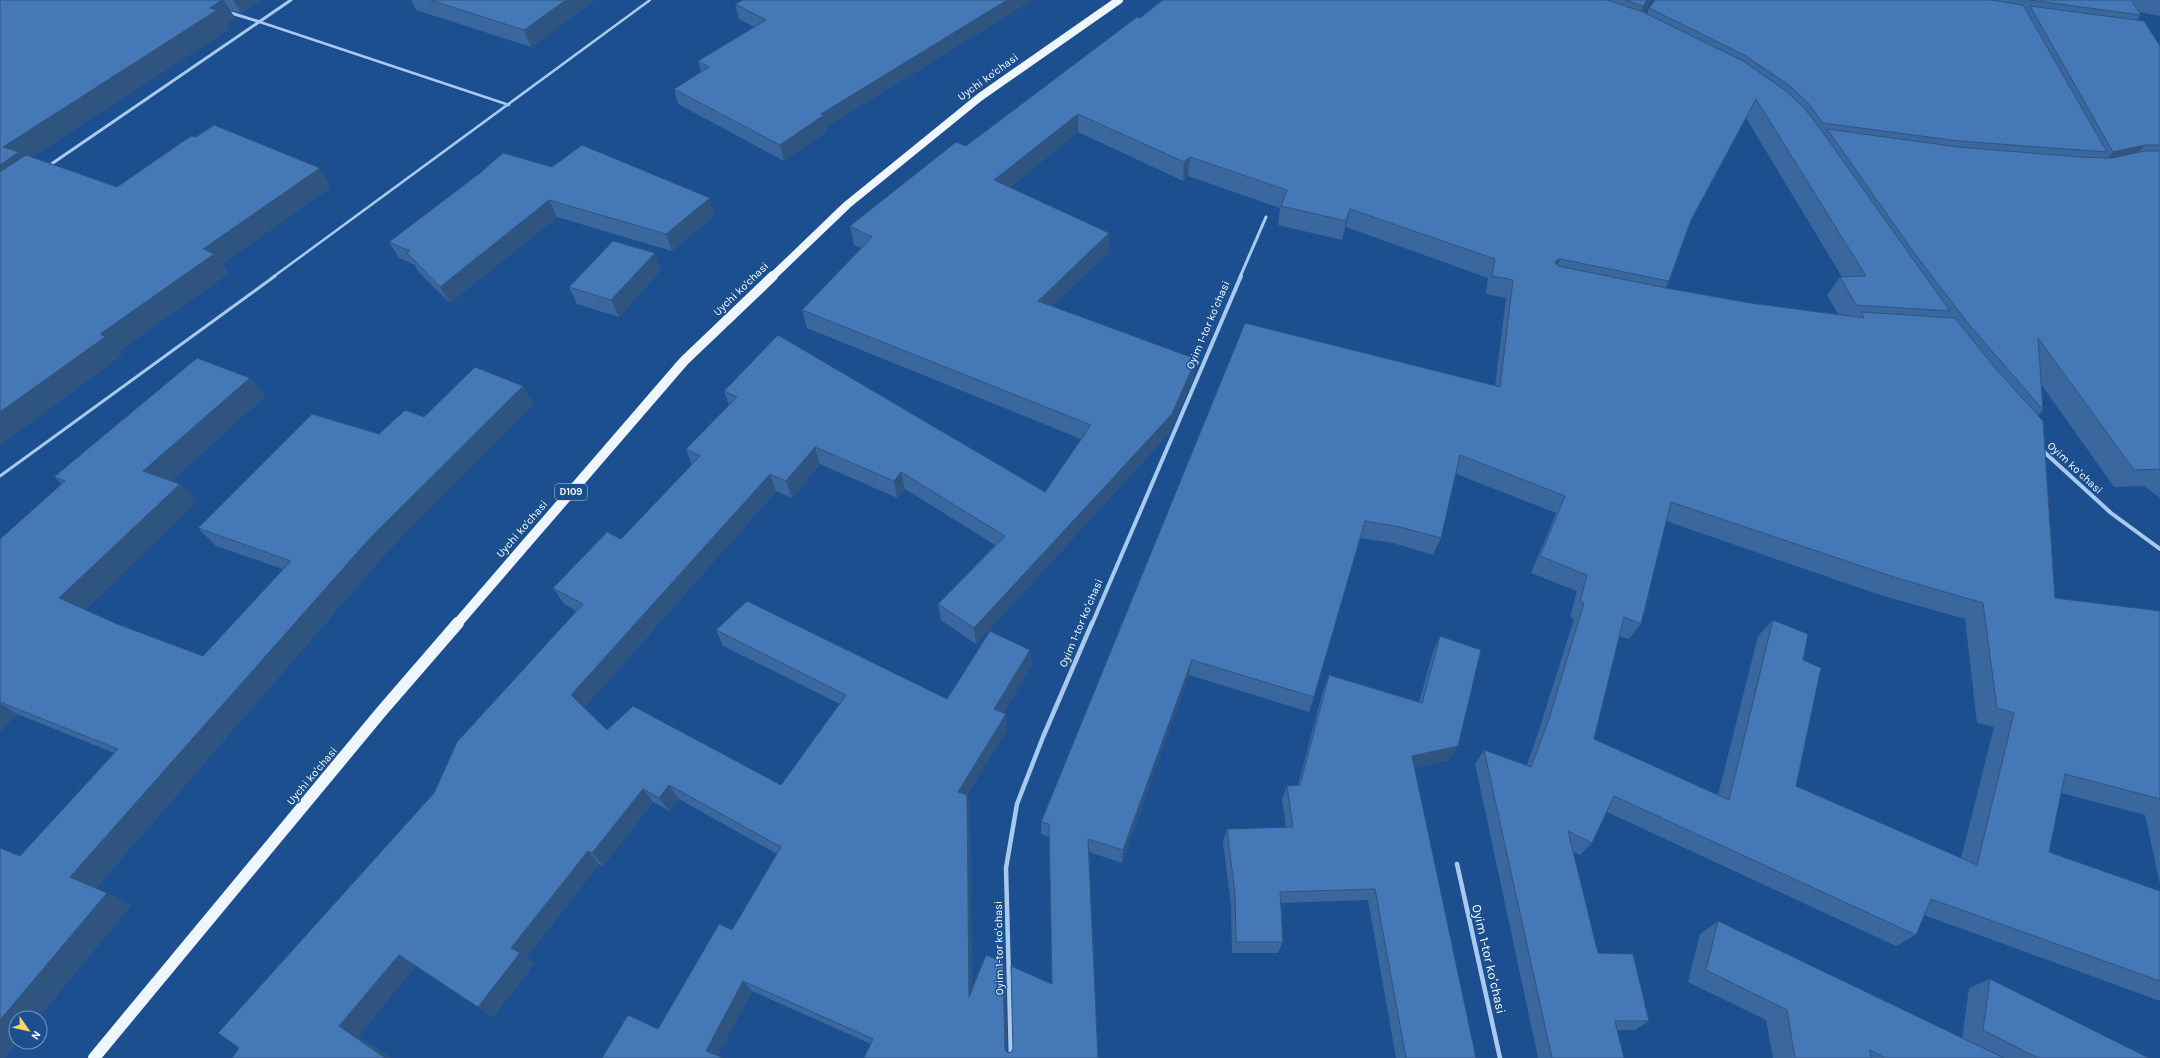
<svg xmlns="http://www.w3.org/2000/svg" width="2160" height="1058" font-family="Karla,sans-serif">
	<rect width="100%" height="100%" fill="#1b4f8f"/>
	<g fill="none" stroke-linecap="round" stroke-linejoin="round">
		<path stroke="#a9c9ee" stroke-width="2.5" d="M260 22 509 105
			M273 277 650 0"/>
		<path stroke="#a9c9ee" stroke-width="3" d="M0 476 275 276"/>
		<path stroke="#a9c9ee" stroke-width="3" d="M228 12 260 22
			M47 167 291 0
			M1240 277 1266 217"/>
		<path stroke="#a9c9ee" stroke-width="4" d="M2042 450 2111 513 2160 549
			M1092 624 1241 276"/>
		<path stroke="#a9c9ee" stroke-width="4.5" d="M1457 864 1500 1058
			M1011 1058 1006 868 1017 804 1043 737 1092 623"/>
		<path stroke="#f0f6ff" stroke-width="8" d="M772 277 847 205 980 97 1119 0"/>
		<path stroke="#f0f6ff" stroke-width="10" d="M457 624 684 361 773 276"/>
		<path stroke="#f0f6ff" stroke-width="12" d="M94 1058 381 712 458 623"/>
	</g>
	<path fill="#3a679d" fill-rule="evenodd" d="M0 0H262L241 13 230 10 235 18 226 24 229 29 32 157 117 187H331L222 264 229 273 119 351 122 355 0 445Z
		M411 0H595L531 47 416 10Z
		M1032 0 826 127 827 131 784 161 678 104 674 89 701 72 698 61 754 27 739 19 735 4Z
		M1163 0H1652L1644 13 1647 14 1649 8 1655 0H2160V16L2138 12 2141 15 2137 20 2160 46V498L2144 486 2114 487 2041 384 2043 410 2038 415 2055 598 2160 611V884L2145 815 2061 793 2049 852 2160 891V1001L1924 915 1916 935 1896 946 1607 812 1592 843 1580 855 1573 852 1598 953 1649 1021 1635 1030H1617L1624 1058H1538L1475 764 1484 750 1527 765 1538 733 1574 619 1570 617 1577 591 1531 573 1556 513 1456 474 1441 538 1433 555 1393 543 1360 538 1314 697 1309 712 1189 675 1122 863 1089 852 1098 1058H864L871 1044 752 991 717 1056 658 1029 732 930 777 854 679 799 669 811 653 802 603 866 599 864 526 958 534 964 493 1017 416 966 358 1036 391 1058H232L434 793 576 611 564 604 553 588 621 539 692 465 686 449 729 405 724 391 1045 492 1081 439 807 328 802 310 861 248 854 245 850 226 966 146 1140 18ZM1746 118 1842 277H1840L1827 295 1838 314 1750 303 1665 288 1669 281 1691 221ZM1078 132 1183 181 1188 176 1280 208 1278 225 1342 240 1346 227 1488 278 1486 294 1506 298 1495 386 1245 323 1041 822V834L1049 837 1052 984 1011 1052 1008 1053 1007 1052 1005 973 1003 962 972 990 970 808 967 795 1007 729 1003 713 1032 665 1030 650 947 699 716 630 723 646 840 704 781 785 607 730 584 708 776 491 792 498 820 464 897 498 905 489 995 545 938 604 941 620 976 644 1170 432 1194 377 1052 306 1109 252V233L1010 187ZM1666 521 1880 595 1965 619 1977 723 1994 727 1961 858 1796 786 1803 660 1773 620 1758 636 1718 795 1594 739 1619 636 1629 639 1641 624Z
		M480 173 715 215 672 251 557 217 450 303 417 270 415 265 399 258 389 242Z
		M661 270 619 317 577 304 569 287Z
		M250 378 265 396 171 481 180 484 197 501 85 610 117 624 203 656 283 569 216 546 198 528 379 434 424 417 523 386 533 404 385 554 96 888 131 905 38 1018H16L20 856 114 753 17 714 0 732V539L62 484 54 477Z
		M1440 636 1449 760 1414 768 1476 1058H1396L1368 900 1281 903 1283 942 1278 953H1232L1231 905 1223 842 1227 829 1286 827 1282 799 1287 786 1298 785 1323 690 1329 675 1419 702 1433 652Z
		M1718 921 1962 1038 1969 988 1990 979 2149 1058H1773L1766 1020 1688 982 1700 934Z"/>
	<path fill="#305480" d="M222 0H224L235 18 226 24 229 29 27 161 0 195V165L3 147Z
		M233 0H262L241 13Z
		M566 0H595L531 47 524 30Z
		M1007 0H1032L826 127 827 131 784 161 780 145 821 114Z
		M1647 0H1652L1636 24 1643 6Z
		M1078 114V132L996 199 994 180Z
		M2145 145 2129 164 2097 171 2113 152Z
		M1190 157 1188 176 1183 181 1184 162Z
		M320 168 331 187 222 264 229 273 119 351 122 355 0 445V412L100 334 203 249Z
		M710 198 715 215 672 251 666 234Z
		M549 200 557 217 450 303 440 287Z
		M1350 209 1346 227 1342 240 1346 221Z
		M1109 233V252L1039 319 1038 301Z
		M655 253 661 270 619 317 611 300Z
		M1560 259 1552 278 1557 260Z
		M1196 359 1194 377 1170 432 976 644 974 628Z
		M250 378 265 396 162 489 143 471Z
		M523 386 533 404 385 554 95 889 70 877 371 537Z
		M815 447 820 464 792 498 786 481Z
		M901 472 905 489 897 498 894 481Z
		M770 474 776 491 582 710 571 695Z
		M180 484 197 501 81 614 59 598Z
		M1030 650 1032 665 996 724 994 709Z
		M1192 660 1189 675 1122 863 1123 850Z
		M0 703 17 714 0 732Z
		M1006 714 1007 729 961 805 958 792Z
		M1458 746 1449 760 1404 770 1412 756Z
		M669 785 679 799 669 811 659 798Z
		M643 789 653 802 603 866 592 853Z
		M967 795 970 808 972 1006 969 997Z
		M588 851 599 864 526 958 534 964 493 1017 478 1007 511 948Z
		M107 893 131 905 38 1018H16V1042H18L5 1058H0V1020Z
		M399 955 416 966 358 1036 391 1058H385L339 1026Z
		M1003 962 1005 973 1007 1058 1005 1050Z
		M743 981 752 991 716 1058 706 1051Z"/>
	<path fill="#4478b7" stroke="#305480" fill-rule="evenodd" d="M0 0H222L210 8 217 10 3 147 19 152 0 165Z
		M430 0H566L524 30Z
		M743 0H1007L821 114 824 115 780 145 674 89 709 67 698 61 766 20 735 4Z
		M1163 0H1607L1643 12 1743 61 1786 91 1804 108 1819 127 1950 311 1856 305 1840 277 1866 276 1756 99 1691 220 1669 281 1560 259 1557 260 1555 263 1558 266 1666 288 1750 303 1864 318 1861 312 1955 318 1996 369 2043 421 2055 598 2160 611V799L2065 774 2049 852 2160 891V981L1931 899 1916 935 1614 796 1592 843 1568 831 1598 953 1633 954 1649 1021H1615L1624 1058H1552L1484 750 1531 767 1549 719 1584 603 1580 601 1587 575 1540 556 1565 496 1460 455 1441 538 1400 527 1365 521 1314 697 1192 660 1123 850 1088 839 1098 1058H864L873 1039 743 981 706 1051 721 1057 720 1058H602L628 1015 658 1029 719 924 732 930 781 847 669 785 659 798 643 789 592 853 588 851 511 948 520 953 478 1007 399 955 339 1026 385 1058H232L239 1048 218 1033 434 793 457 742 583 604 553 588 607 532 621 539 700 456 686 449 737 397 724 391 778 335 1045 492 1091 425 802 310 872 237 850 226 956 142 966 146 1137 17 1140 18ZM1078 114 1184 162 1190 157 1287 190 1281 206 1346 221 1350 209 1495 259 1492 276 1513 280 1500 387 1245 323 1041 822 1049 824 1052 984 1011 966 1013 1049 1011 1052 1008 1053 1005 1050 1003 962 986 955 969 997 967 795 958 792 1006 714 994 709 1030 650 990 631 947 699 747 601 716 630 846 695 781 785 633 706 607 730 571 695 770 474 786 481 815 447 894 481 901 472 1005 536 938 604 974 628 1172 414 1196 359 1038 301 1109 233 994 180ZM1671 502 1897 578 1983 603 1997 708 2014 713 1977 865 1796 786 1821 668 1803 660 1808 634 1773 620 1729 800 1594 739 1624 617 1641 624Z
		M1625 0H1647L1643 6Z
		M1655 0H1990L2023 5 2107 152 1959 141 1823 123 1809 104 1790 86 1746 56 1649 8Z
		M2029 0H2131L2141 15Z
		M2030 6 2144 21 2160 46V145H2145L2113 152Z
		M214 125 320 168 203 249 214 254 100 334 105 337 0 412V172L26 155 117 187 191 136 196 137Z
		M1827 129 1958 147 2080 157 2112 158 2145 151H2160V469L2134 470 2038 338 2043 410 1967 322 1915 254Z
		M582 145 710 198 666 234 549 200 440 287 407 253 410 251 389 242 480 173 503 153 552 167Z
		M613 241 655 253 611 300 569 287Z
		M197 358 250 378 143 471 180 484 59 598 117 624 203 656 291 561 198 528 312 414 379 434 405 410 424 417 475 367 523 386 371 537 70 877 107 893 0 1020V848L20 856 118 749 0 702V539L65 481 54 477Z
		M1440 636 1481 650 1458 746 1412 756 1476 1058H1406L1375 889 1280 892 1283 942H1236L1235 894 1227 829 1293 827 1287 786 1300 785 1329 675 1422 703Z
		M1718 921 2004 1058H1885L1870 1050 1871 1058H1795L1787 1010 1706 970Z
		M1990 979 2149 1058H2038L1983 1030Z"/>
	<g text-anchor="middle" dominant-baseline="central" stroke-width="3" stroke-linejoin="round" paint-order="stroke">
		<rect fill="#1b4f8f" stroke="#bbcadd" stroke-width="1" x="555" y="484" width="32" height="16" rx="3"/>
		<g font-size="10" font-weight="bold" fill="#fff">
			<text x="571" y="492">D109</text>
		</g>
		<g font-size="11" fill="#fff" stroke="#1b4f8f">
			<text transform="translate(988 77) rotate(-36)">Uychi ko'chasi</text>
			<text transform="translate(741 289) rotate(-44)">Uychi ko'chasi</text>
			<text transform="translate(1208 325) rotate(-67)">Oyim 1-tor koʻchasi</text>
			<text transform="translate(2075 468) rotate(43)">Oyim koʻchasi</text>
			<text transform="translate(522 529) rotate(-49)">Uychi ko'chasi</text>
			<text transform="translate(1081 623) rotate(-67)">Oyim 1-tor koʻchasi</text>
			<text transform="translate(312 776) rotate(-50)">Uychi ko'chasi</text>
			<text transform="translate(999 948) rotate(-91)">Oyim 1-tor koʻchasi</text>
		</g>
		<g font-size="13" fill="#fff" stroke="#1b4f8f">
			<text transform="translate(1489 959) rotate(77)">Oyim 1-tor koʻchasi</text>
		</g>
	</g>
	<g transform="translate(28 1030) rotate(124)"><circle r="19" fill="#1b4f8f" stroke="#7695bc"/>
	<path d="M0-3L7 15L0 10L-7 15Z" fill="#ffd166"/>
	<text y="-6" font-size="11" font-weight="bold" text-anchor="middle" fill="#ffffff">N</text>
	</g>
</svg>
